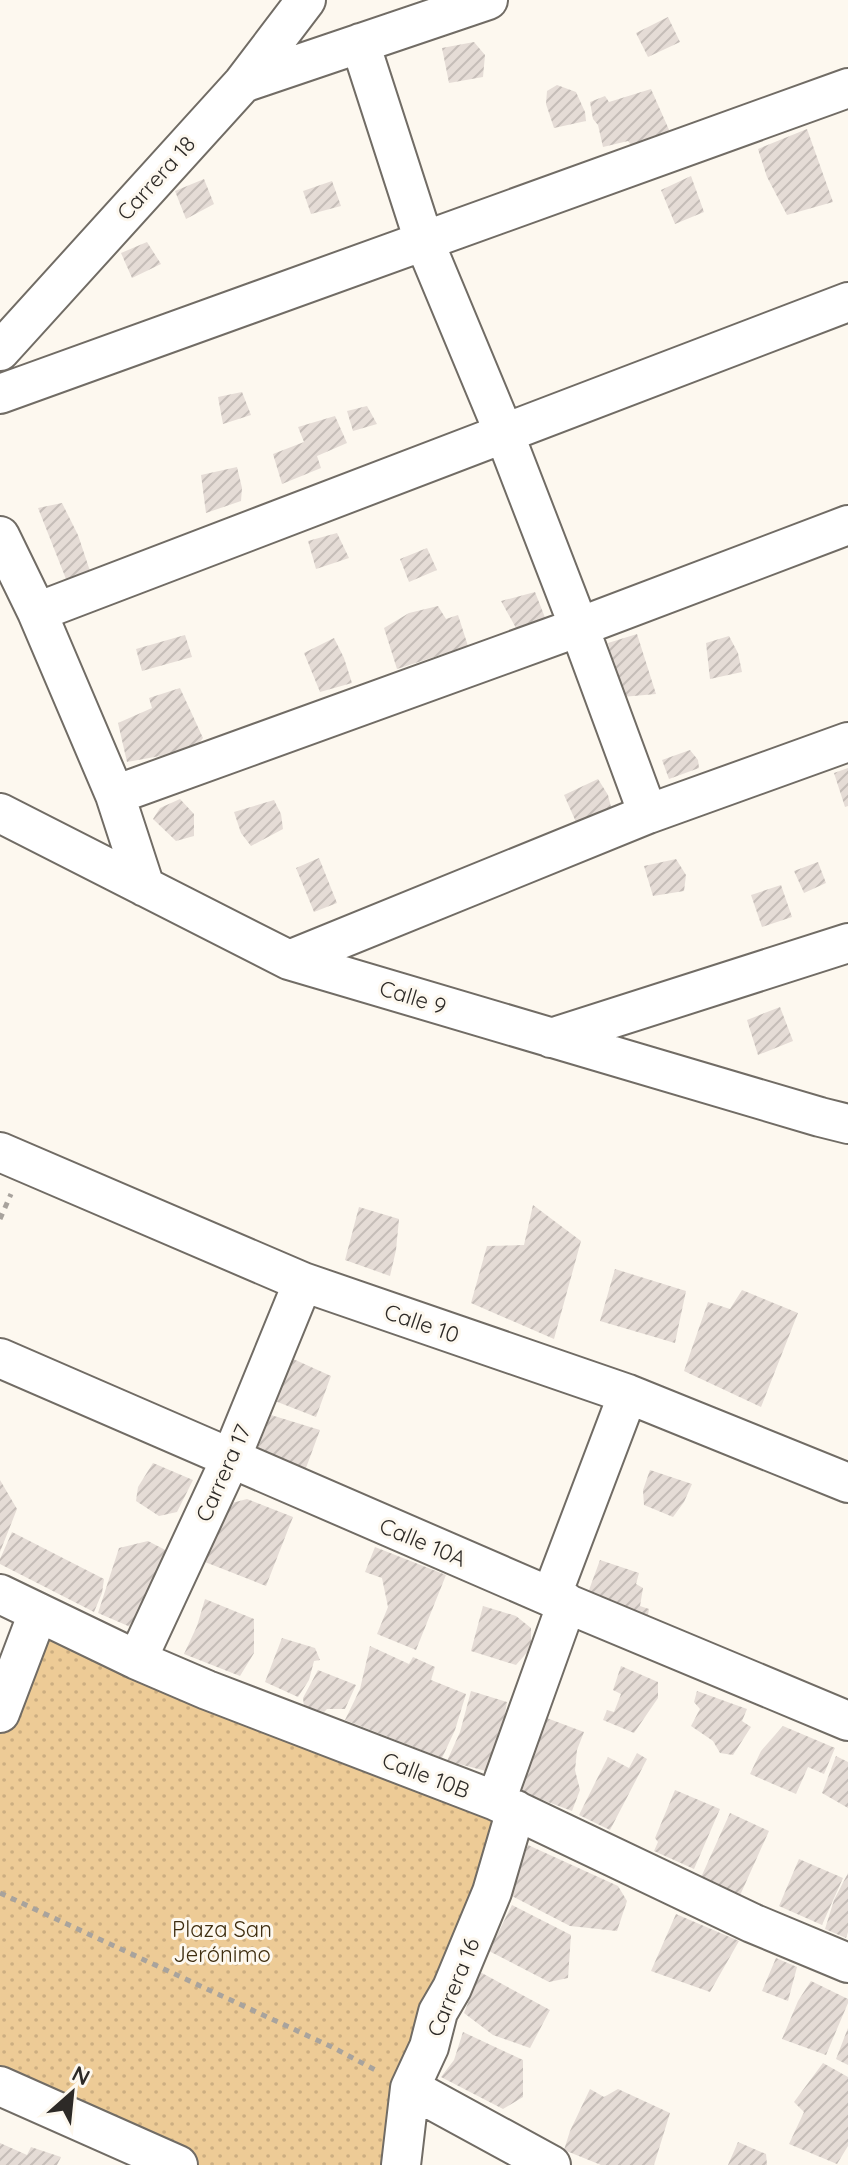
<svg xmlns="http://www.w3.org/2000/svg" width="848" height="2165" font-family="Quicksand,sans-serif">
	<defs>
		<pattern id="grass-dots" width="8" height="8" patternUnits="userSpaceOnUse" patternTransform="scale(2)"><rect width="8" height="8" fill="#edcb96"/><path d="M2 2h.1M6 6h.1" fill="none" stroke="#ccae81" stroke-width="1.8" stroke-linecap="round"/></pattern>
		<pattern id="building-hatch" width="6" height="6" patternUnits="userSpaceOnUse" patternTransform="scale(2)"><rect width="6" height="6" fill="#e5dcd6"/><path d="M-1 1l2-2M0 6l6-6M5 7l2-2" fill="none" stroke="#c5bdb8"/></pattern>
	</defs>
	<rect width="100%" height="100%" fill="#fdf8ef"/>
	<path fill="url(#grass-dots)" d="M42 1622 510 1814 396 2165H177L0 2084V1731Z"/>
	<path fill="url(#building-hatch)" d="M668 17 680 42 648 57 636 33Z
		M474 42 485 55 483 77 449 83 442 48Z
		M557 85 576 92 585 112 586 121 554 128 546 104 547 91Z
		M651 89 670 132 634 149 628 141 603 147 598 125 593 119 590 102 605 96 609 102Z
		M807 129 833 202 787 215 767 177 758 149Z
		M691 176 704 212 675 224 661 190Z
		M204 179 214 204 186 219 175 191Z
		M332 181 341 206 311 214 303 191Z
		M147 242 161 264 132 278 121 253Z
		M242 392 251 415 223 424 218 397Z
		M367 406 377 424 353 431 347 411Z
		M335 416 347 443 317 456 321 468 282 484 273 454 304 442 298 427Z
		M237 467 242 488 241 501 206 513 201 475Z
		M62 503 78 535 90 571 66 579 38 508Z
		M337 533 349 558 316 569 308 541Z
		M427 548 437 570 409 582 400 559Z
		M535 592 546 620 516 628 501 601Z
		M438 606 446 619 458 615 468 646 397 669 384 628 409 613Z
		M637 634 656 694 622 697 608 643Z
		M185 635 192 657 142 671 136 649Z
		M729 636 738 653 742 672 710 679 706 643Z
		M334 638 344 658 352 683 320 692 304 653Z
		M180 688 203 738 193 750 127 762 118 723 152 708 149 698Z
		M690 750 698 760 699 768 669 779 662 760Z
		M848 768V806L845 807 834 773Z
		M598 779 608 795 611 807 576 822 564 795Z
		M180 799 194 814V836L176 841 153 819 160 808Z
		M274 800 281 814 283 829 251 846 241 833 234 812Z
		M319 858 337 903 314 912 296 868Z
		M676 859 686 875 684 891 653 896 644 866Z
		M818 862 826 883 804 893 794 871Z
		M781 885 792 917 762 927 751 895Z
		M780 1007 793 1041 758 1055 747 1020Z
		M533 1205 581 1241 554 1339 471 1303 487 1246 524 1245Z
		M359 1207 399 1219 396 1250 390 1276 345 1260Z
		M615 1269 686 1291 675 1343 600 1321Z
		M742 1290 798 1313 761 1407 684 1371 708 1302 730 1309Z
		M291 1358 331 1376 316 1417 275 1401Z
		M271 1415 320 1430 303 1476 254 1458Z
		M153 1463 193 1480 177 1512 159 1516 136 1501 138 1487Z
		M650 1470 692 1484 684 1502 673 1517 644 1505 643 1490Z
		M0 1480 17 1509 0 1552Z
		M247 1499 293 1517 266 1586 205 1562 228 1504Z
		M12 1532 104 1579 102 1593 94 1612 0 1564V1559Z
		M148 1541 175 1555 142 1632 98 1613 119 1548Z
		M375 1547 446 1575 416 1650 377 1634 388 1607 382 1578 365 1572Z
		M600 1560 639 1573 636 1584 643 1588 640 1606 649 1609 648 1615 629 1619 585 1601Z
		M205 1599 254 1619V1653L240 1676 184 1654 197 1626Z
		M483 1606 516 1616 531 1628V1648L516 1665 471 1651Z
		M282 1638 315 1648 320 1660 314 1661 309 1680 298 1697 265 1682Z
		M370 1646 409 1664 413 1657 435 1667 431 1680 466 1694 455 1730 442 1758 345 1720 360 1689Z
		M621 1666 658 1682V1698L634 1733 603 1720 607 1710 614 1712 621 1694 613 1690Z
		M318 1670 356 1685 345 1709H327L324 1712 304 1706 303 1698Z
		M471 1691 507 1702 499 1748 490 1772 447 1761 460 1732Z
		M697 1691 747 1709 742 1721 751 1727 733 1755 720 1753 713 1741 691 1726 700 1709 694 1702Z
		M544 1717 584 1732 577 1750 575 1770 580 1790 572 1811 516 1790Z
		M783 1726 835 1748 824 1774 808 1767 796 1794 750 1774 761 1751Z
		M637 1753 647 1759 610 1830 579 1815 608 1757 629 1768Z
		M836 1756 848 1762V1808L822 1793Z
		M675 1790 720 1809 694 1869 654 1851 658 1842 655 1838Z
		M730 1813 769 1831 737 1902 698 1884Z
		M528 1845 618 1886 627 1901 617 1931 570 1926 508 1894Z
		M799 1859 843 1878 822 1925 779 1906Z
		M848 1873V1932L846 1938 825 1929 834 1900Z
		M512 1905 571 1935 568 1978 549 1982 489 1951Z
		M676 1914 739 1941 710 1992 651 1971Z
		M776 1958 797 1967 788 2001 762 1991Z
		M480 1972 550 2010 530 2048 493 2035 464 2013Z
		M811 1981 848 1999V2003L826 2055 782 2039 798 2001Z
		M848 2028V2065L836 2059Z
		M463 2032 523 2060V2097L503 2109 441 2077 454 2060Z
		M823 2063 848 2077V2146L837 2164 789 2144 804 2112 794 2102Z
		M590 2089 604 2097 618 2089 670 2113 654 2165H601L564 2150 570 2131Z
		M738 2142 766 2154 767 2165H728Z
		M0 2143 27 2155 31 2147 61 2157 57 2165H0Z"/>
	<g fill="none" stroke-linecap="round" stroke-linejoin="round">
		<g stroke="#716c65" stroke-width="42">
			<path id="minor" d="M360 43 424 241 504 433 579 627 648 814
				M243 83 488 0
				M0 351 243 83 306 0
				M0 394 848 88
				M0 536 37 612 115 795 145 887
				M37 612 848 302
				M115 795 579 627 848 525
				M0 813 289 960 820 1117 848 1124
				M289 960 648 814 848 742
				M551 1038 848 943
				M0 1152 303 1282 628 1394 848 1483
				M0 1358 551 1597 848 1721
				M0 1594 137 1660 207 1690 496 1801 752 1923 848 1963
				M551 1597 628 1394
				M137 1660 231 1458 303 1282
				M0 1713 38 1613
				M496 1801 567 1603
				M0 2086 178 2165
				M410 2088 551 2165
				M401 2165 410 2088 429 2047 438 2012 452 1988 492 1892 516 1810"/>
		</g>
		<path stroke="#a8a39d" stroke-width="5" stroke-dasharray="6 6" stroke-linecap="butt" d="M0 1219 11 1194
			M0 1893 332 2047 379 2072"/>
		<use href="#minor" stroke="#fff" stroke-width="38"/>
	</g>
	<g text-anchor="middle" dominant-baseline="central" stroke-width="6" stroke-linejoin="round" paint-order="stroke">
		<g font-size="22" fill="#2d2a27" stroke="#fdf8ef">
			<text transform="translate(156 178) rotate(-48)">Carrera 18</text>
			<text transform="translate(413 997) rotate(17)">Calle 9</text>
			<text transform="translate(422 1323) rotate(19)">Calle 10</text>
			<text transform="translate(223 1473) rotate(-66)">Carrera 17</text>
			<text transform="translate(423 1542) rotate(23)">Calle 10A</text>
			<text transform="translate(426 1775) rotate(21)">Calle 10B</text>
			<text transform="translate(453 1987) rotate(-68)">Carrera 16</text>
		</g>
		<g font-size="22" fill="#3e2d0f" stroke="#fdf8ef">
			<text x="222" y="1929">Plaza San<tspan x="222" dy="25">Jerónimo</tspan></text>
		</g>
	</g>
	<g transform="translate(72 2093) rotate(27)" stroke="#fdf8ef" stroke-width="6" paint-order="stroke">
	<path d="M0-6L14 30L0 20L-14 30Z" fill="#2d2a27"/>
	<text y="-12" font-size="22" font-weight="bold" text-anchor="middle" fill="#2d2a27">N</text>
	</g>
</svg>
